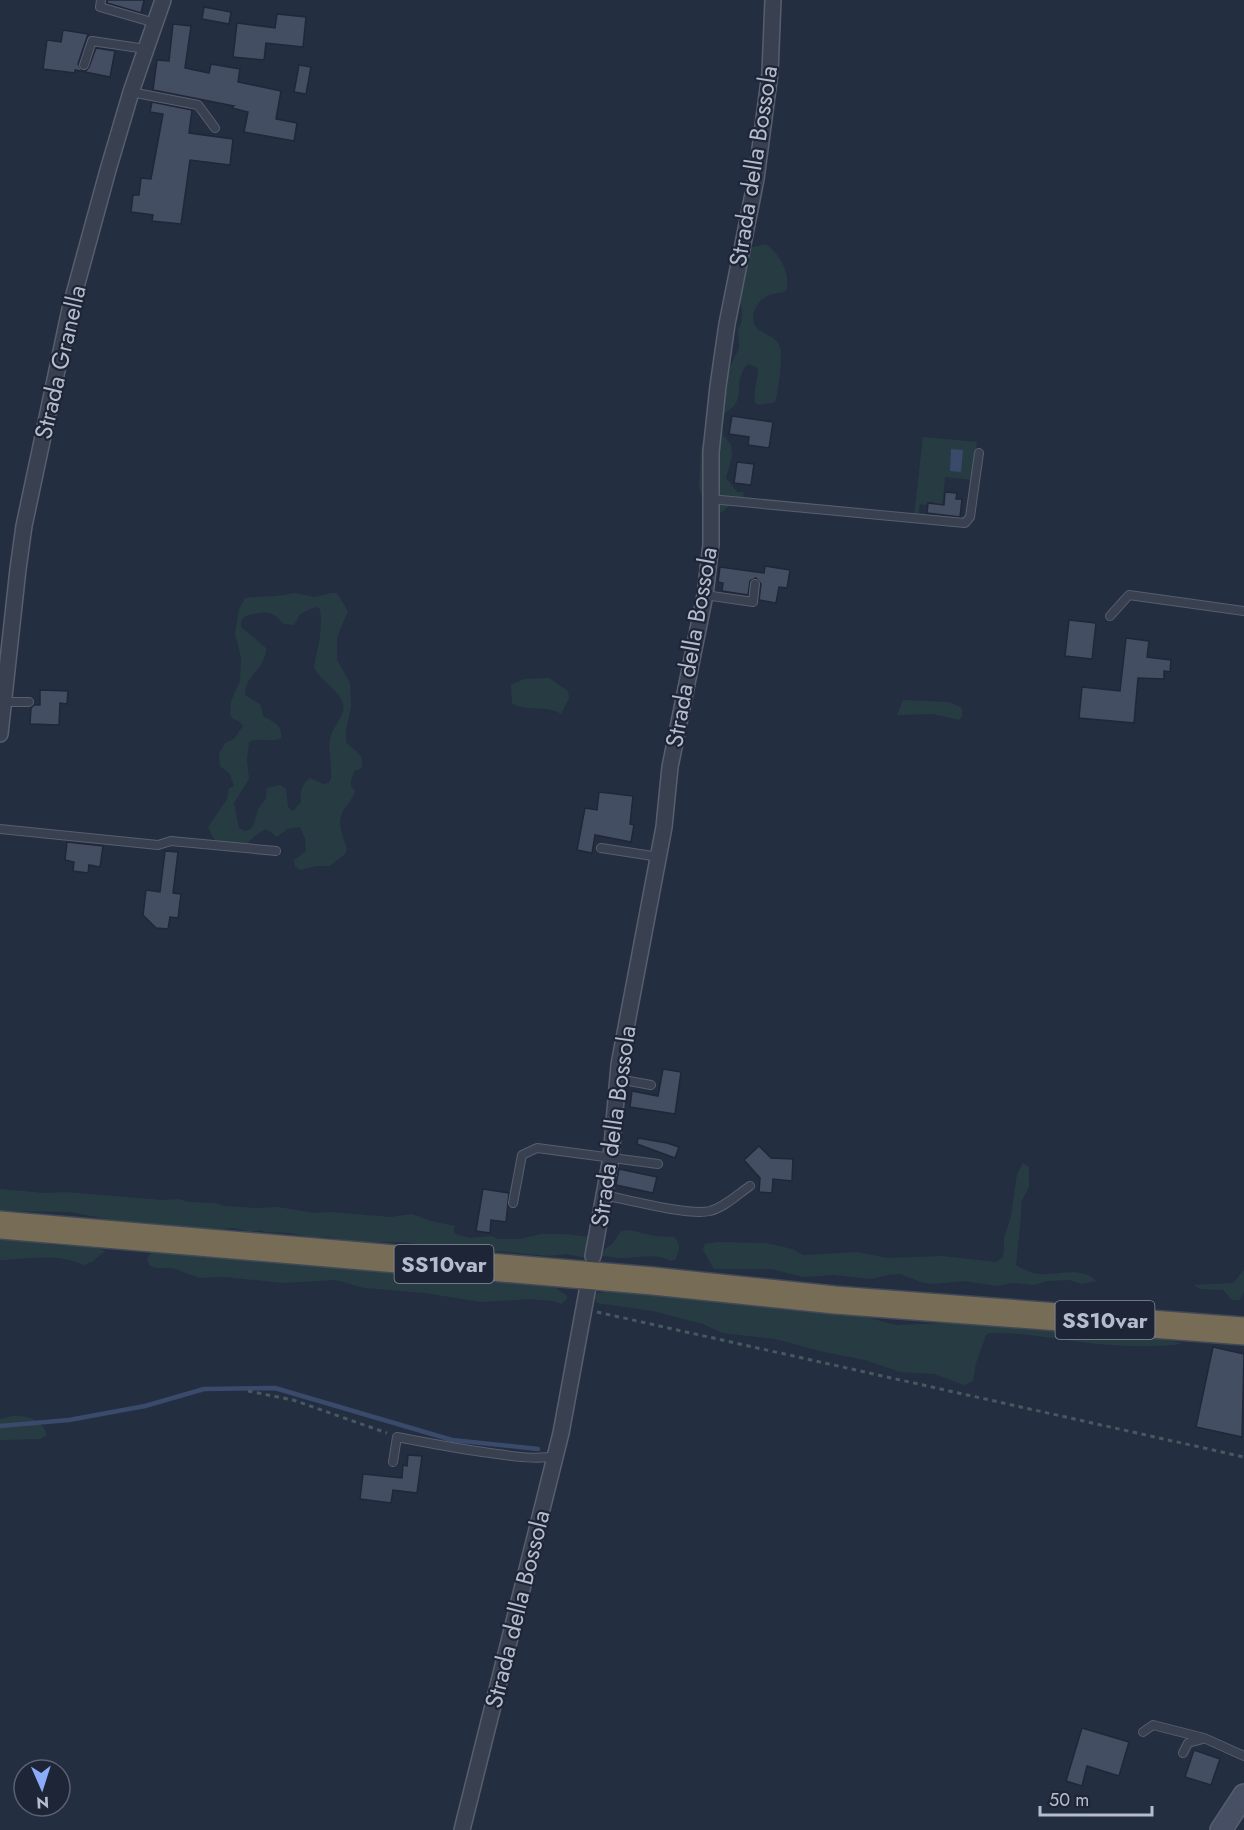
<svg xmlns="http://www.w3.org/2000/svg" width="1244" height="1830" font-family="Jost,sans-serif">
	<rect width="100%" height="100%" fill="#242e41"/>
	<path fill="#273c42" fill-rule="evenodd" d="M766 244C780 255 791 273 786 291 780 293 769 294 764 298 756 303 749 318 756 327 762 335 776 335 780 347 783 353 778 396 775 402L759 405 755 403C753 390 758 381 758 368L748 364C730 382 750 398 725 413L722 429 723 435 731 445 732 456 726 478 737 492H744L743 497C730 498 729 512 716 514L706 507 699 488 701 449 703 439 717 421 730 367 739 348 738 331 742 320V309L732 283 731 260 737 251Z
		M923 437 977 442 973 480 945 477 941 519 933 518 934 502H927L926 505 920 504 918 517 914 516Z
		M294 593 315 597 331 593H337L348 611 337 637V660L350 683 351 707 346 730V742C354 752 366 753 361 769L354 771 351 781V787L355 791C352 802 344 806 341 816 338 826 344 839 347 849L345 854 330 866H317L300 870 295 866 294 860 306 851 305 839 300 827 287 829 277 837 266 829C260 831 247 842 243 848L219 849 208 827 227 799 229 788 234 786 230 774 220 766 219 754 225 743 234 739 243 726 239 721 233 719 230 714 231 701 240 681 241 658 235 633 239 609 245 598C261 596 277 597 294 593ZM315 607 320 609 321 620 320 637 314 667C320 681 338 688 343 704 346 714 334 726 331 735 327 748 332 764 331 778L329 783 323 784 310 778C301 785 300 792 301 802L293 811 288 807 286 789 280 785 267 788 266 799 258 809 254 824 251 829 245 831 239 828 234 803 249 779 247 760 249 742C259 737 272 743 281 738 283 725 273 722 263 716L261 705 245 695C244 676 267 667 266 648L241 627V621L245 616C262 612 272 608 283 624L294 625 300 614Z
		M549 678 568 691 569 698 561 714C546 704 527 713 512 703L511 685 524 679Z
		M903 700 950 702 962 708V716L959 720 933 714 897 715Z
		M1023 1163 1029 1167V1187L1021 1202V1215L1016 1265C1022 1269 1031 1273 1039 1274 1056 1276 1082 1265 1096 1281L1082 1284 1069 1280 1047 1281 1034 1285 1012 1283 998 1286 963 1281 933 1284 921 1282 900 1274 888 1275 870 1279 833 1275 803 1277 772 1269H714L703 1250 705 1244 718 1242 766 1243 792 1249 803 1255 857 1252 887 1258 942 1256 996 1262 1002 1258 1004 1251V1238L1011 1216 1017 1174Z
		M0 1189 44 1193 65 1192 162 1200 178 1199 189 1202 215 1203 225 1206 256 1208 278 1207 314 1213 330 1212 391 1217 412 1214 431 1221 455 1226 453 1230 455 1234 470 1238 492 1236 498 1239H520L541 1234H566L590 1237 588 1257 585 1258 567 1254 547 1256 498 1251 483 1254 403 1242H354L329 1237 314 1238 290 1233 265 1232 260 1230 250 1232 233 1228 216 1229 112 1220 70 1212 0 1211Z
		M629 1230 655 1236 674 1237C682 1244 679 1252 675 1260L671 1261C654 1252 635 1259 617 1258 612 1257 607 1256 602 1256L600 1253 612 1244 621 1231Z
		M0 1237 35 1240 50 1245 94 1247 105 1251 92 1262 83 1265C60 1253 27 1259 2 1260H0Z
		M153 1251 177 1252 297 1265 335 1266 471 1279C496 1287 523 1278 549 1285 555 1287 561 1292 566 1295L567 1299 561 1304 553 1301 531 1299 481 1302 425 1293 365 1288 335 1280 283 1283 224 1277 200 1278 172 1268H156L149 1265 147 1258Z
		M1244 1270V1292L1239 1300H1232L1223 1290 1200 1289 1194 1285 1233 1283Z
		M611 1291 727 1299 845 1316H862L896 1325 977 1322 1131 1333 1177 1342 1181 1344C1151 1348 1118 1346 1088 1343 1055 1339 1022 1332 990 1333L986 1335 976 1363 973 1381 964 1385 935 1374 900 1372 865 1360 824 1352 775 1339 722 1333 703 1324 653 1311 597 1303 593 1294Z
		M13 1416C28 1416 42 1419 47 1435L40 1439 0 1440V1419Z"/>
	<path fill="#394a6a" d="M951 449 963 450 961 472 950 471Z"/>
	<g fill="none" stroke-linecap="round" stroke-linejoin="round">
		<path stroke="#394a6a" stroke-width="4.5" d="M0 1426 69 1420 145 1406 204 1389 275 1388 452 1440 538 1449"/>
	</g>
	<path fill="#434e63" stroke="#202738" stroke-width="1.5" d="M107 0H144L141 13 107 3Z
		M204 7 231 12 229 24 202 19Z
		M277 14 306 17 303 47 266 43 264 60 233 57 237 23 275 28Z
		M173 24 191 26 185 68 209 73 211 64 240 69 238 82 281 91 276 119 297 123 294 141 244 132 248 112 232 108 234 106 153 90 157 60 169 61Z
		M63 30 88 34 78 64 82 70 86 71 89 67 96 48 115 51 110 77 75 70V73L43 69 47 40 61 42Z
		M299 65 311 67 306 94 294 92Z
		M152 102 192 110 189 133 233 139 230 165 190 160 181 224 152 221 153 215 131 212 133 195H139L141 178 151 179 163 114 150 112Z
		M732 416 773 422 769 448 748 445 749 437 729 434Z
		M737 462 754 464 751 485 734 483Z
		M945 492 957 493 956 499H962L960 517 927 513 928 503 944 505Z
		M765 566 790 570 787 588 779 587 776 603 759 600 761 584 756 578 750 581 748 595 722 591 723 583 718 582 720 567 764 573Z
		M1069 620 1096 623 1092 659 1065 656Z
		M1126 638 1149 641 1147 657 1171 660 1170 672 1164 671V679L1138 678 1134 723 1079 718 1082 687 1120 691Z
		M40 690 68 691 67 704 60 703 59 725 30 724 31 708 34 705H40Z
		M599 792 633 796 630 824 634 825 631 842 595 835 592 853 577 850 585 808 597 810Z
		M67 842 103 846 100 867 89 865 88 873 73 871 74 862 65 860Z
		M165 851 178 852 173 893 181 894 178 918 170 917 168 929 156 928 143 915 146 890 160 892Z
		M663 1069 681 1072 675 1114 630 1107 632 1091 658 1096Z
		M638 1138 667 1143 679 1147 675 1158 637 1144Z
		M759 1146 771 1158 793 1159 792 1181 773 1179 772 1193 759 1192 760 1178 744 1160Z
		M619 1169 657 1177 653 1193 616 1185Z
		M483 1189 509 1193 506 1222 491 1220 490 1233 476 1231Z
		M1213 1347 1244 1354 1242 1437 1196 1427Z
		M408 1455 422 1456 417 1493 393 1490 391 1503 360 1499 363 1474 402 1478 403 1465 407 1466Z
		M1082 1728 1129 1742 1119 1776 1087 1766 1082 1786 1066 1781Z
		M1194 1750 1220 1759 1211 1785 1185 1777Z"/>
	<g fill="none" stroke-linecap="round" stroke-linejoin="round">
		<g stroke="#575e6e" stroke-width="10">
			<path id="lane" d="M101 0 100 7 155 23
				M84 65 92 41 146 49
				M131 92 198 105 215 128
				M710 499 965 523 970 517 979 453
				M705 595 753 602 755 584
				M1110 616 1129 595 1244 611
				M3 702H29
				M0 829 158 845 171 841 276 851
				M601 848 659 857
				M618 1079 651 1085
				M604 1195C629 1200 689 1216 710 1211 725 1207 738 1194 750 1186
				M513 1203 522 1155 537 1148 658 1164
				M393 1462 397 1437C428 1443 459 1449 490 1453 512 1456 534 1460 556 1456
				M1143 1732 1153 1725 1204 1738 1244 1756
				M1183 1753 1188 1743 1203 1739"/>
		</g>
		<g stroke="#575e6e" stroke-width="18">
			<path id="street" d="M0 734 18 569 24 526 70 309 108 170 131 92 163 0
				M593 1256 611 1157 619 1065 664 827 670 767 705 595 711 544V452L718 386 727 324 756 179 770 73 773 0
				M462 1830 561 1433 589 1281"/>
		</g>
		<g stroke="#575e6e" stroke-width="24">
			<path id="secondary" d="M1221 1830 1244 1795"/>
		</g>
		<g stroke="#414858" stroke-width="30">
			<path id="highway" d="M0 1225 653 1281 835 1300 1244 1331"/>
		</g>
		<path stroke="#45595f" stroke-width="3" stroke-dasharray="4.5 4.5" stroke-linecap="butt" d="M597 1312 1244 1457
			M248 1391 293 1400 387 1433"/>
		<use href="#lane" stroke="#394151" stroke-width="8"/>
		<use href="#street" stroke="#394151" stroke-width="15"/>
		<use href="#secondary" stroke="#474f64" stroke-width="21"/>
		<use href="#highway" stroke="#776d56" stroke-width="27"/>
	</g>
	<g text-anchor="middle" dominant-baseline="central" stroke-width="4.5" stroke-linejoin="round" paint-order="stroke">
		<g fill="#1e2536" stroke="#888f9e" stroke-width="1.5">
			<rect x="394.5" y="1245" width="99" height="38" rx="4.5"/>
			<rect x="1055.5" y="1301" width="99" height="38" rx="4.5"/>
		</g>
		<g font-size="22" font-weight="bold" fill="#b5bccb">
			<text x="444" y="1264">SS10var</text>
			<text x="1105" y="1320">SS10var</text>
		</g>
		<g font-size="24" fill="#b5bccb" stroke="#1e2536">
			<text transform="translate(753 166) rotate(-81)">Strada della Bossola</text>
			<text transform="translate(60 362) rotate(-77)">Strada Granella</text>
			<text transform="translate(691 647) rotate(-80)">Strada della Bossola</text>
			<text transform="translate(613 1126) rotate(-82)">Strada della Bossola</text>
			<text transform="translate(517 1609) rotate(-76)">Strada della Bossola</text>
		</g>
	</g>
	<g transform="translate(42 1788) rotate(177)"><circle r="28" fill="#1e2536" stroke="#5a6172" stroke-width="1.5"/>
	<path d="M0-4.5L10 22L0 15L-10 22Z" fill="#8aacfb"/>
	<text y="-9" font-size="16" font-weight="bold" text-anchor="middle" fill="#b5bccb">N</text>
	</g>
	<path d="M1040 1806v9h112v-9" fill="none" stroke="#b5bccb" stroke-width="3"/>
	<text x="1049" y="1806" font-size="18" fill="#b5bccb" stroke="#1e2536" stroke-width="4.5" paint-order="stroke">50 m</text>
</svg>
